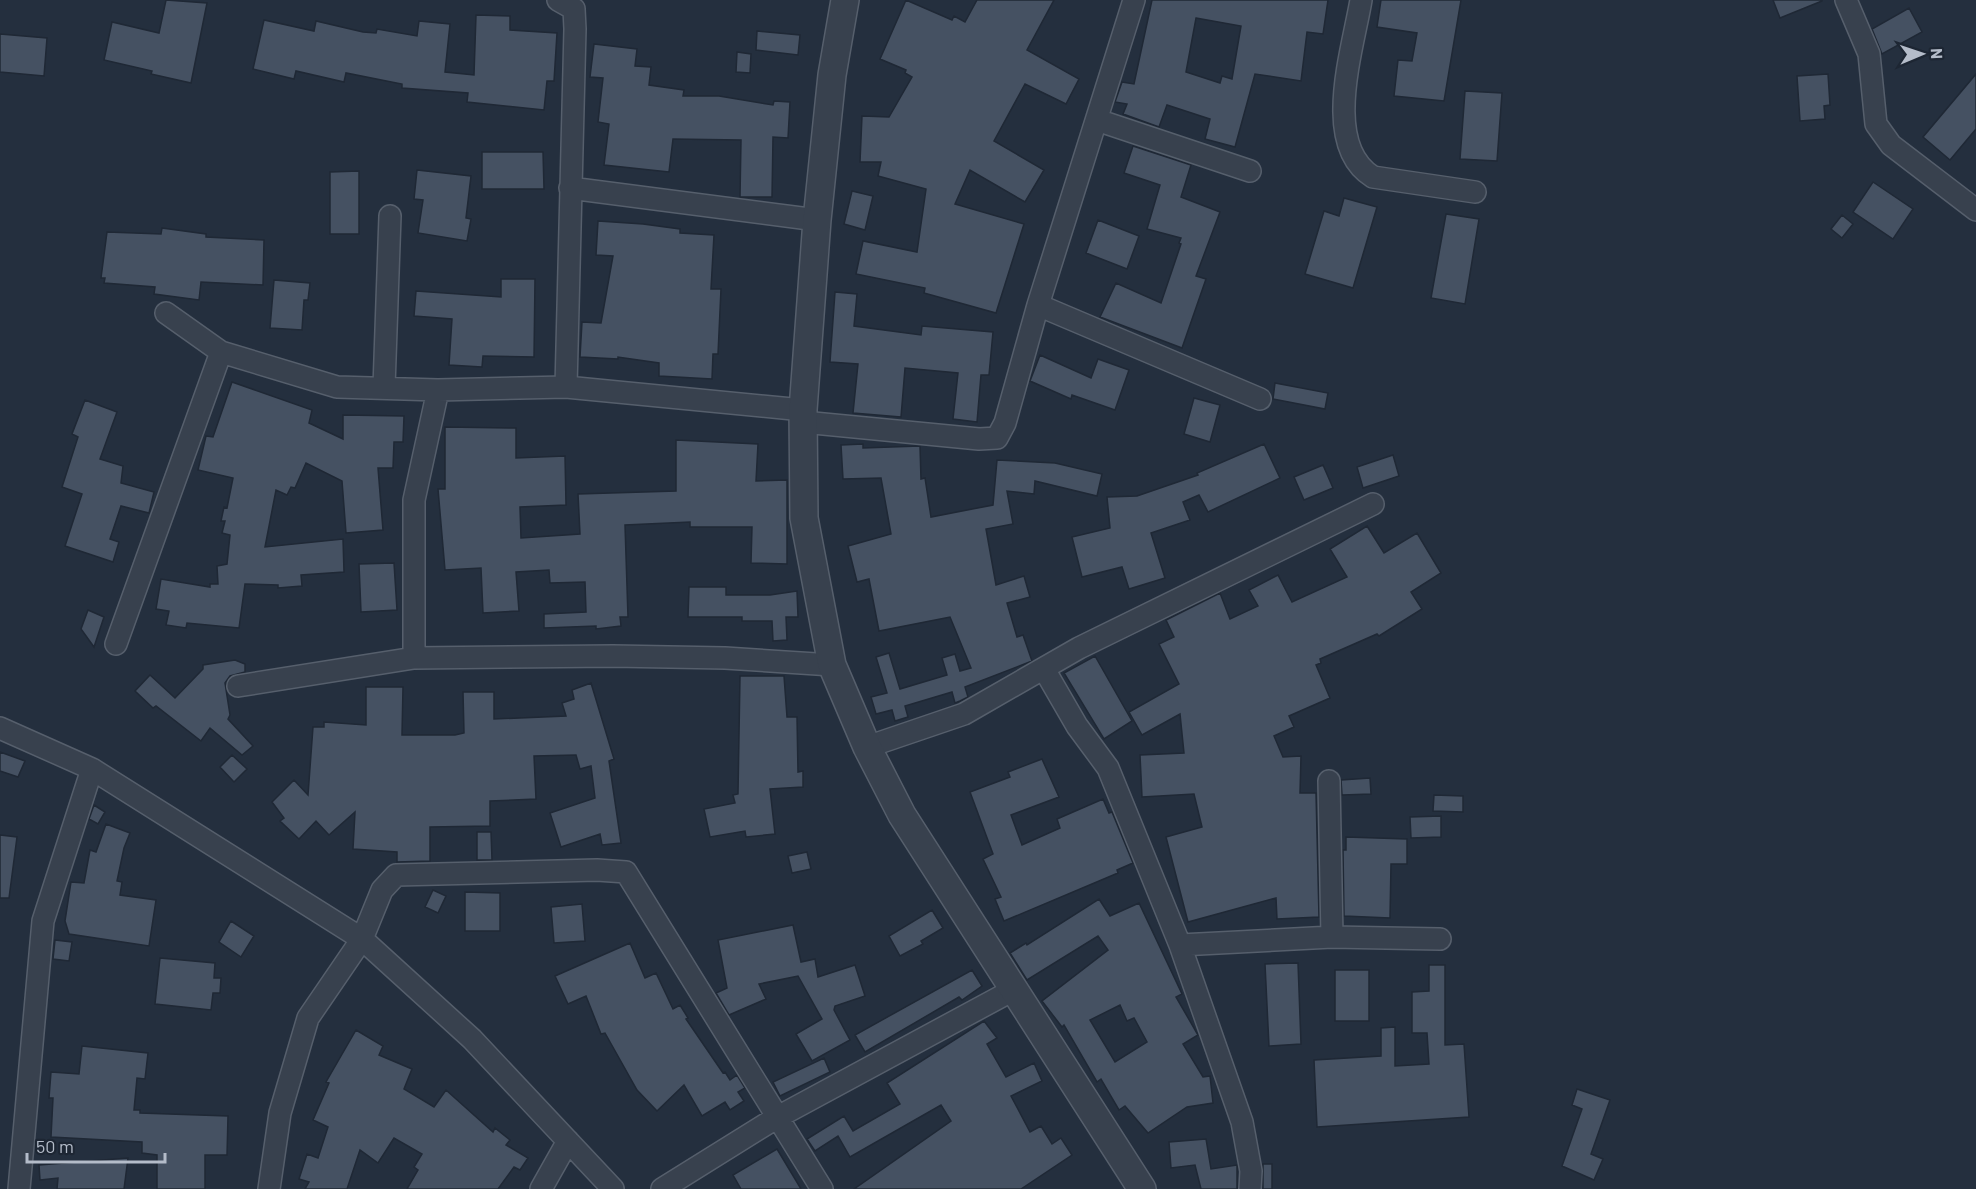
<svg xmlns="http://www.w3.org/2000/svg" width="1976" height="1189" font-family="Barlow,sans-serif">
	<rect width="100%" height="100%" fill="#242f3e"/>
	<path fill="#455162" stroke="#1f2835" stroke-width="1.5" fill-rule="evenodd" d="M166 0 207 3 191 83 151 74 152 71 104 60 112 22 159 33Z
		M906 0 952 20 954 16 965 22 977 0H1054L1027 50 1079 79 1066 104 1025 84 994 141 1044 170 1025 202 970 170 955 204 1024 224 996 313 924 293 925 288 856 274 863 241 917 252 926 189 878 176 881 162H860L862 116 889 117 912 77 905 73 906 70 880 59Z
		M1152 0H1328L1323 34 1307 32 1301 81 1255 74 1235 147 1205 139 1210 119 1167 105 1159 127 1123 114 1127 104 1115 102 1122 82 1134 84ZM1196 18 1241 26 1232 79 1222 76 1220 83 1186 72Z
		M1381 0H1461L1444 101 1394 96 1398 60 1412 61 1417 33 1377 27Z
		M1773 0H1822V1L1780 18Z
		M1909 8 1922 32 1882 54 1872 29Z
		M476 15 510 16V30L557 33 554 81H547L544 110 467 102 468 93 402 88V84L346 73 344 82 296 71 294 79 253 69 264 20 314 31 316 21 363 32 376 33 377 29 417 36 419 21 450 24 445 72 474 75Z
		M757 31 800 35 798 55 756 50Z
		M0 34 47 38 44 76 0 72Z
		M594 44 637 49 635 66 651 67 649 85 684 90 683 96H719L773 105 774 101 790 102 788 138 773 137 772 197H740L741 140 673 139 669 172 604 165 609 124 598 122 603 78 590 77Z
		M737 52 751 54 750 73 736 72Z
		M1828 74 1830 105 1824 106 1825 119 1800 121 1797 76Z
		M1976 74V129L1950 160 1923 137Z
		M1465 91 1502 93 1497 161 1460 159Z
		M1133 146 1191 165 1181 197 1220 212 1196 276 1206 279 1182 348 1100 317 1116 283 1161 303 1181 244 1179 243 1181 238 1147 229 1160 185 1124 173Z
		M482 152H543L544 189H482Z
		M417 170 471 176 466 218 471 219 467 241 418 233 423 200 414 199Z
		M359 171V234H330V172Z
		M1873 182 1913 209 1893 239 1853 212Z
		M852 191 873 196 865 230 844 224Z
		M1344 198 1377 207 1353 288 1305 274 1324 211 1339 216Z
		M1446 214 1479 219 1465 304 1431 298Z
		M1842 215 1853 224 1842 238 1831 229Z
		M1098 220 1139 236 1127 269 1086 253Z
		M598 221 643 224 680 229V233L714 235 711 289H721L718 354H713L712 379 659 376V363L618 357V359L580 357 582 322 601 323 613 256 596 255Z
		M162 228 206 234V237L264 240 263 285 201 282 199 300 154 294 155 287 104 283 105 278H101L107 232 161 234Z
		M501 279H535L534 357 483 356 482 367 449 365 452 319 414 316 416 291 501 297Z
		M274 280 310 283 308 300H304L302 330 270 328Z
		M835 292 857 294 854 326 921 335 922 326 993 332 989 375H981L977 422 953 419 958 373 905 368 901 417 853 413 858 364 830 362Z
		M1040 355 1091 378 1098 359 1129 370 1115 410 1072 395 1071 399 1030 381Z
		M232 382 312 410 309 423 343 439V415L404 416 403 442H394L393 468H378L383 530 346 533 342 481 306 463 295 488 291 487 287 495 276 490 265 547 343 539 344 572 301 575 302 586 278 588V585L245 584 239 628 187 623 186 628 166 625 169 611 156 609 161 579 210 587V584H218L217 566 227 564 230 535 222 533 225 521H221L224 507 227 508 233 478 198 470 206 436 213 437Z
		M1275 383 1328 393 1325 409 1273 399Z
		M1194 398 1220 405 1210 442 1184 434Z
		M85 400 117 412 100 459 123 466 121 483 154 492 149 513 121 506 110 539 119 542 113 562 65 546 82 494 62 487 78 437 72 434Z
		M445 427 516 428V458L565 456 566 505 520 507 521 538 580 534 578 494 676 491V440L758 444 756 481 787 480V564L751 563 752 527H690V522L625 525 628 617H620L621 626 596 629V626L544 628V614L586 612 585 582 550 583 549 570 516 572 519 611 483 613 481 568 445 570 438 489H445Z
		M863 444V448L920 446 921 479 925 478 931 517 993 505 997 460 1055 463 1102 474 1097 496 1035 481 1034 494 1007 491 1013 524 986 529 996 585 1024 576 1030 597 1007 603 1017 637 1023 635 1032 661 965 687 968 697 960 701 955 703 952 692 905 706 908 717 895 721 892 710 876 714 871 697 887 693 876 657 889 653 900 689 947 675 942 658 955 654 960 671 971 668 950 617 879 631 869 579 857 582 848 546 891 534 881 478 843 479 841 445Z
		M1264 444 1280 478 1208 512 1199 495 1183 502 1190 520 1151 533 1165 578 1129 589 1122 567 1082 577 1072 537 1110 528 1107 497 1137 496 1198 475 1197 473Z
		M1393 455 1399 476 1363 488 1357 467Z
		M1323 465 1333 488 1304 500 1294 477Z
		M1367 526 1384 553 1417 533 1441 573 1411 592 1422 609 1379 636 1377 634 1320 659 1321 663 1316 665 1330 698 1289 716 1294 727 1274 736 1283 757 1301 756 1300 793H1316L1319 917 1277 919 1276 898 1188 922 1166 837 1202 827 1194 794 1142 797 1140 755 1184 753 1180 714 1142 735 1129 712 1179 684 1159 644 1174 637 1166 620 1220 593 1230 619 1258 606 1249 590 1278 575 1292 602 1347 577 1330 549Z
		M394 563 397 610 361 612 359 564Z
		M689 587H726V595H770L797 591 798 617H786L787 640 773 641 772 621H742V617H688Z
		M88 610 104 617 94 647 81 629Z
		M1095 656 1132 721 1104 739 1064 673Z
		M235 660 245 664V672L230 676 225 683 230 715 228 719 253 746 242 755 210 728 201 741 156 706 153 708 135 691 150 675 175 698 203 669V665Z
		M740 676H784L787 717H797L798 772 803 771V787L770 789 775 834 746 837 745 831 710 837 704 809 735 803 733 795 738 794Z
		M591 683 614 759 609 761 621 843 602 845 600 834 561 847 550 813 595 798 591 766 580 769 576 755 534 756 536 799 490 801V826L430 827V861L397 862V852L353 849 355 812 329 835 316 821 299 839 280 821 284 818 272 802 294 780 308 795 313 727H324V722L366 725V687H403L402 735H455L464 733 463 692H494V719L566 716 562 703 574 699 572 690Z
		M0 752 25 761 18 777 0 771Z
		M232 755 247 769 234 782 220 767Z
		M1042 759 1059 797 1011 815 1022 845 1060 828 1057 819 1103 799 1109 813 1112 812 1133 863 1117 870 1118 873 1004 921 995 899 1001 897 983 859 993 854 970 792 1010 777 1008 772Z
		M1370 778 1371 794 1342 795 1341 780Z
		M1434 795 1463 796V812L1433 811Z
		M94 805 105 812 98 824 89 819Z
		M1441 816V837L1411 838 1410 817Z
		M106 824 130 833 124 848 117 881 122 882 120 895 156 900 149 946 69 934 65 921 71 882 84 883 90 850 96 852Z
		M477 832H491L492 860H477Z
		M0 835 17 837 9 898H0Z
		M1346 837 1407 839V864H1391L1390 918 1344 916 1343 850H1346Z
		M807 852 811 869 792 873 788 856Z
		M433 890 446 896 438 913 425 907Z
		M465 892 500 893V931H465Z
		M1099 899 1110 916 1139 903 1182 994 1176 997 1198 1035 1183 1044 1203 1077 1210 1076 1213 1103 1187 1107 1148 1133 1125 1106 1119 1110 1101 1079 1097 1082 1064 1025 1062 1027 1042 1001 1108 950 1098 936 1027 980 1010 953 1026 943 1027 945ZM1120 1005 1127 1021 1134 1018 1147 1042 1115 1062 1090 1020Z
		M582 904 585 941 554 943 551 907Z
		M932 910 943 928 921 941 923 944 900 956 889 936Z
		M231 921 254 936 241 957 219 942Z
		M793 925 801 962 815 959 818 977 855 965 865 996 835 1006 834 1010 850 1040 812 1061 796 1034 822 1019 798 976 759 984 766 999 729 1015 716 993 727 988 718 940Z
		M55 940 72 942 69 961 53 959Z
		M630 943 645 978 656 973 673 1009 680 1005 688 1018 686 1019 723 1073 725 1072 730 1080 737 1075 745 1088 738 1092 744 1101 730 1110 725 1102 702 1116 684 1085 657 1111 637 1090 605 1033 601 1034 586 996 568 1004 555 976Z
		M160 958 215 963 214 978H221L220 993H213L211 1010 155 1004Z
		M1298 963 1301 1044 1269 1046 1265 964Z
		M1429 965H1445V1045L1464 1044 1469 1117 1317 1127 1314 1060 1381 1056V1028L1395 1027V1066L1429 1064 1427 1033H1412V992L1429 991Z
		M972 970 982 986 962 1000 959 997 865 1052 855 1035Z
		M1335 970H1369V1021H1335Z
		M984 1021 997 1038 987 1044 1006 1077 1034 1063 1042 1081 1011 1096 1030 1132 1041 1126 1052 1144 1061 1138 1072 1155 1021 1189H854L951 1121 941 1105 850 1157 838 1136 815 1151 807 1139 844 1116 853 1131 900 1104 887 1083Z
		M356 1030 383 1046 379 1055 412 1069 404 1089 434 1107 446 1090 493 1132 495 1128 510 1140 506 1145 528 1158 520 1170 514 1167 498 1189H407L418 1170 414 1167 422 1154 394 1138 378 1163 360 1150 347 1189H305L309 1182 299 1179 307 1154 318 1158 328 1127 313 1120 329 1083 326 1082Z
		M82 1046 148 1053 145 1079 137 1078 134 1110H140V1113L228 1116 227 1155H205V1189H157V1155L142 1153V1142L51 1137 53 1098H49L51 1072 79 1074Z
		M824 1058 830 1072 780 1096 773 1082Z
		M1577 1089 1610 1100 1591 1154 1603 1159 1594 1180 1562 1166 1582 1109 1572 1105Z
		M1206 1139 1211 1169 1237 1165V1189H1201L1195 1165 1171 1168 1169 1142Z
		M777 1149 801 1189H741L733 1175Z
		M128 1158 124 1189H57L58 1178 40 1180 39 1165Z
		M1263 1164H1272V1189H1263Z"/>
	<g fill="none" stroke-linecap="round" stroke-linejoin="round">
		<g stroke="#565f6c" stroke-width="24">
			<path id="minor" d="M558 0 574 9 575 29 566 387
				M1361 0C1353 49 1321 145 1373 177L1475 192
				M1846 0 1869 54 1876 124 1891 145 1976 210
				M1097 120 1250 171
				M570 188 817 220
				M1038 305 1260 399
				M166 313 221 352 337 387 438 390 566 387 803 410
				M384 387 390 216
				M803 422 979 439 997 438 1005 423 1038 305 1134 0
				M116 644 221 352
				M414 658V500L438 390
				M1044 669 1077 726 1108 768 1180 945 1242 1122 1251 1171 1250 1189
				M238 686 414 658 613 656 725 658 832 665
				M0 728 92 769 362 939 472 1039 613 1189
				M867 747 964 714 1079 648 1373 504
				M1329 781 1332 937
				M1180 945 1332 937 1440 939
				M19 1189 43 921 92 769
				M269 1189 280 1113 308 1018 362 939 382 890 396 875 597 870 626 872 822 1189
				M541 1189 568 1141
				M662 1189 776 1118 1013 990"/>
		</g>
		<g stroke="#565f6c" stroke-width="30">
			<path id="tertiary" d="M845 0 832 75 817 220 803 410 804 518 832 665 867 747 902 815 1142 1189"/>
		</g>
		<use href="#minor" stroke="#38414e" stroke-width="21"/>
		<use href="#tertiary" stroke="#38414e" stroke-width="27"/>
	</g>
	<g transform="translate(1922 54) rotate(88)" stroke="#1d2633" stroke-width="4.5" paint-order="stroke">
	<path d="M0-4.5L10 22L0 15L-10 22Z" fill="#b4bcc9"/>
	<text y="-9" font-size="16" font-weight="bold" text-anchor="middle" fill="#b4bcc9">N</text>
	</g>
	<path d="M27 1153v9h138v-9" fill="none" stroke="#b4bcc9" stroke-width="3"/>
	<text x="36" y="1153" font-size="18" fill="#b4bcc9" stroke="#1d2633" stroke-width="4.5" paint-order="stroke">50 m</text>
</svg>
